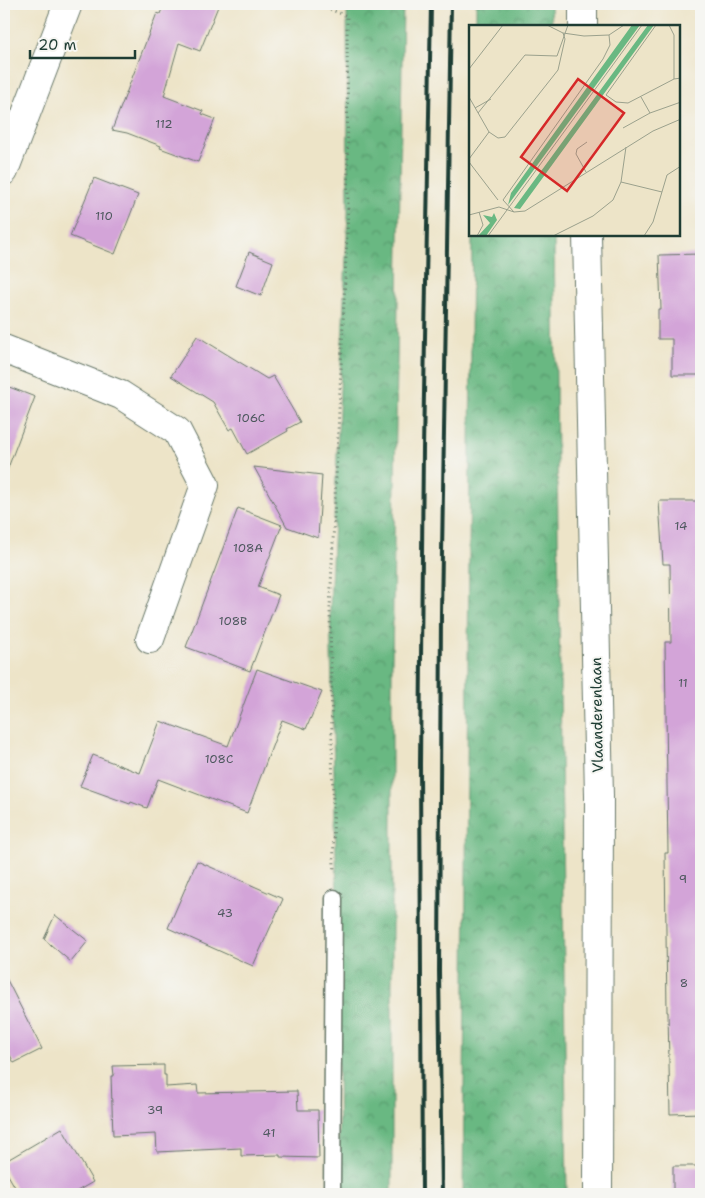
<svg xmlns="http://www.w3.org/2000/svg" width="705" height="1198" font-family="'Shantell Sans',sans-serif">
	<defs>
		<pattern id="forest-crowns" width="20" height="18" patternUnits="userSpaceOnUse" patternTransform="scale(1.25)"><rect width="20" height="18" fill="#69b882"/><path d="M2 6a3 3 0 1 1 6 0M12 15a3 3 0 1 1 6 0" fill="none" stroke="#56976b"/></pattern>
	</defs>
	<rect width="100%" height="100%" fill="#f6f6f2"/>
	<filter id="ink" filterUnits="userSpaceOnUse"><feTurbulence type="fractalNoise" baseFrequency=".02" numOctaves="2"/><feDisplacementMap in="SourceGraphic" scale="10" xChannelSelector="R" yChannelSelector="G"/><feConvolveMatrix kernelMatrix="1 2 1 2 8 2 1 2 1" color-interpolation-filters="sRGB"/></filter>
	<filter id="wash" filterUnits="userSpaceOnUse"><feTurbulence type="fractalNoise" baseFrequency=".0096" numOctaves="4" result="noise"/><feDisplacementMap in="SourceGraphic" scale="20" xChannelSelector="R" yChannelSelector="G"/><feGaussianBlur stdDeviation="1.12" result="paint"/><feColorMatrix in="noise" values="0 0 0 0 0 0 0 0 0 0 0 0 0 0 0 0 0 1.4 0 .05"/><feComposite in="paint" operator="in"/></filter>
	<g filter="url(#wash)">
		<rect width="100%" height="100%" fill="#ede4c8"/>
		<path fill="url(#forest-crowns)" stroke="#447a5b" d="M347 4H403L392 664V1194H339L337 898 330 608 348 213Z
			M476 4H551L552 26H476Z
			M472 235H554L567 1194H463Z"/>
		<g id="blocks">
			<path fill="#d3a4d8" d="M164 4H219L200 51 179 43 164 96 203 111 202 114 215 119 198 162 160 148 161 146 127 133 112 130 157 13 160 14Z
				M94 178 138 195 115 254 70 236Z
				M249 252 273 262 261 296 236 286Z
				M701 254V375H672V339H658V309H661L659 255Z
				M197 336 267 379 273 376 300 422 287 429 288 431 247 454 233 428 229 430 213 402 171 376Z
				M4 385 35 397 6 473H4Z
				M254 467 322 475 318 538 287 527Z
				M659 501H701V1113L670 1114 668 1012H667L665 853H668L665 642H671L670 564H663Z
				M238 508 282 525 258 587 279 595 250 671 186 647Z
				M257 669 322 692 306 729 282 720 247 813 158 779 147 808 131 802 130 804 80 786 93 755 140 773 160 721 228 746Z
				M197 861 283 899 253 966 168 928Z
				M55 915 88 941 71 962 44 939Z
				M4 974 42 1049 14 1063 4 1043Z
				M164 1065V1075H166V1087L197 1085 198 1093 297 1091 298 1110H318L319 1158 280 1157V1155L241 1156V1148L157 1152 156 1134 113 1136 111 1076H114L113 1066Z
				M62 1128 93 1182 72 1194H19L4 1168V1162Z
				M673 1166H701V1194H673Z"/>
		</g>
	</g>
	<g filter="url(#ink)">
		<use href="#blocks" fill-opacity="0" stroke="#677768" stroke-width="1"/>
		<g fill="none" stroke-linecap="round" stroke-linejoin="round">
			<g stroke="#677768" stroke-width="19">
				<path id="lane" d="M332 1194 334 898"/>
			</g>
			<g stroke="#677768" stroke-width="30">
				<path id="street" d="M583 4V26
					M587 235 599 796 598 1194
					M4 349 121 395 177 431 205 485 150 639"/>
			</g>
			<g stroke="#677768" stroke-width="30">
				<path id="secondary" d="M4 171 68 4"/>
			</g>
			<path stroke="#677768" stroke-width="3" stroke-dasharray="1 4" stroke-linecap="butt" d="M316 4 347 16 348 213 330 608 334 872"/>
			<use href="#lane" stroke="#fff" stroke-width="16"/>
			<use href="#street" stroke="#fff" stroke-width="28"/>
			<use href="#secondary" stroke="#fff" stroke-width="28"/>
			<path stroke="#1f3d34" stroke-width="4" d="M422 1194 420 764 423 449 431 4
				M442 1194 439 971 441 614 451 4"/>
		</g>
	</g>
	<g text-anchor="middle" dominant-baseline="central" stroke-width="4" stroke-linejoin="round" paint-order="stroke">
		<g font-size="12" fill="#4c575d">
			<text x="164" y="124">112</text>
			<text x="104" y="216">110</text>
			<text x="251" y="418">106C</text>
			<text x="681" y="526">14</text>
			<text x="248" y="548">108A</text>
			<text x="233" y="621">108B</text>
			<text x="683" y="683">11</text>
			<text x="219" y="759">108C</text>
			<text x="683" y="879">9</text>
			<text x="225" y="913">43</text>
			<text x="684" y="983">8</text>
			<text x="155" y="1110">39</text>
			<text x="269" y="1133">41</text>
		</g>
		<g font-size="15" fill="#1f3d34" stroke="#f6f6f2">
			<text transform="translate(597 715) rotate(-91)">Vlaanderenlaan</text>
		</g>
	</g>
	<g transform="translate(469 25)">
		<rect width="211" height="211" fill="#ede4c8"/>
		<path d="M163 0H171L39 180 42 168ZM179 0H185L51 184 45 183ZM25 188 28 195 17 211H9L21 198 14 190 23 192Z" fill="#69b882"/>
		<path fill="none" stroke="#9ba18d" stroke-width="1" d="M78 0 94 8 115 11 140 10 155 0M187 0 137 70 147 77 159 78 205 54 212 53M200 0 205 10V54M0 44 34 0M0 72 20 107 0 134M172 72 181 88M6 83 22 74M9 88 56 30 88 31 99 0M154 103 181 88 212 77M20 107 29 113 36 112 89 45 96 14 94 8M0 137 29 175M117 147 107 129 108 124 118 117M152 157 193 167M34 175 134 34 141 20 140 10M34 175 45 187M0 190 30 182 45 187 56 186 184 106 212 94M8 211 14 200 10 187M19 211 173 0M84 211 124 191 144 175 152 157 157 122M175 211 184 197 198 150 212 141"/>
		<path fill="#d62828" fill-opacity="0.15" stroke="#d62828" stroke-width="2.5" d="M109 54 155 88 98 166 52 132Z"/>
		<rect width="211" height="211" fill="none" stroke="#1f3d34" stroke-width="2.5"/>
	</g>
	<rect width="705" height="1198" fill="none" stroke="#f6f6f2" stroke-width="20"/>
	<path d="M30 50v8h105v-8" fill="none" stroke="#1f3d34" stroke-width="2.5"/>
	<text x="38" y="50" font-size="15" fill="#1f3d34" stroke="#f6f6f2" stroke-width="4" paint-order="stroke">20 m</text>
</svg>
